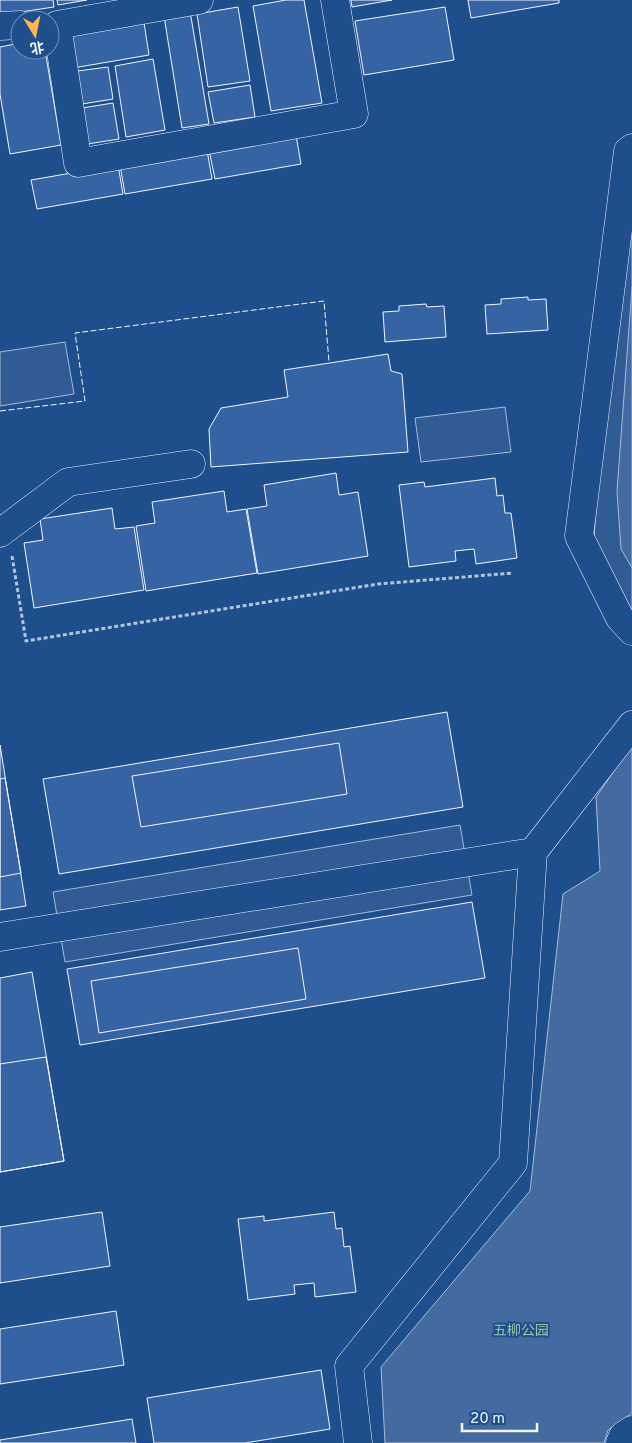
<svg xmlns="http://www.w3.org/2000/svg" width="632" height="1443" font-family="Overpass,'Noto Sans SC',sans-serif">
	<rect width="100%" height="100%" fill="#1f4e8c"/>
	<path fill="#305b95" stroke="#a8bbd7" d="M632 163V612L593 551 621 173Z
		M65 342 74 394 0 406V352Z
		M505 407 511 452 421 462 415 418Z
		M460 825 472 895 65 962 53 892Z"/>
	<path fill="#446ba0" stroke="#a8bbd7" d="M632 287V568L621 549 617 491Z
		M632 745V1413L608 1430 604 1443H385L381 1367 530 1191 563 894 600 871 596 797Z"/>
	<path fill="#3563a3" stroke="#f2f6ff" d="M0 0H53L54 7 0 15Z
		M57 0H87L58 5Z
		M286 0H304L322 103 271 111 253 6Z
		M351 0H392L352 7Z
		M468 0H559V3L471 18Z
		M238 7 250 81 208 87 197 14Z
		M445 7 454 60 364 75 355 21Z
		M190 11 209 124 182 128 164 16Z
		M143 16 149 55 73 68 67 28Z
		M20 43V50H45L61 145 10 154 0 94V47Z
		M153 59 165 130 126 137 115 66Z
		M108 67 113 99 76 105 70 72Z
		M250 85 255 117 214 123 208 92Z
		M113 103 119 139 81 145 76 109Z
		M296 135 301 164 215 179 209 150Z
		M207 150 212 179 125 194 120 165Z
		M118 165 123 194 37 209 31 180Z
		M528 297V300L546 299 548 330 487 334 485 305 501 304V299Z
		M426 304 427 307 444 306 446 337 385 342 383 312 399 311V306Z
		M388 354 391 371 402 374 408 452 211 467 209 429 221 408 288 397 284 370Z
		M336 473 339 495 358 492 368 556 258 574 247 509 267 506 264 485Z
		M495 478 497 496 503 495 505 513H511L517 558 476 564 474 549 455 551 456 561 409 567 399 485 424 482 425 487Z
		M224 491 227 512 246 509 257 573 146 591 136 526 155 523 152 502Z
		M112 508 115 529 134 527 144 590 34 608 24 543 43 540 40 519Z
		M447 712 463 807 59 874 43 779Z
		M339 743 347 794 141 827 132 776Z
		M0 745 26 906 0 910Z
		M5 778 21 873 0 877V779Z
		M472 902 485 978 80 1045 67 969Z
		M298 948 306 999 99 1033 91 981Z
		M32 972 64 1161 0 1172V978Z
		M46 1057 64 1161 0 1172V1064Z
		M102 1212 110 1266 0 1283V1227Z
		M334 1212 336 1229 342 1228 344 1247 350 1246 356 1292 315 1297 314 1283 294 1285 295 1294 248 1300 238 1219 264 1216V1221Z
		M116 1311 124 1365 0 1384V1329Z
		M321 1370 330 1429 245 1443H154L147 1398Z
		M132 1419 136 1443H0V1440Z"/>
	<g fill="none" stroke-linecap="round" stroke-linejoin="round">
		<g stroke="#f2f6ff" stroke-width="29">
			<path id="minor" d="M199 0 57 25 78 163 354 114 335 0
				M0 26 20 25
				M632 148 628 151 579 536 620 618 632 631
				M0 533 68 482 191 464
				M0 937 533 852
				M358 1443 349 1366 513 1163 533 852 632 725
				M620 1443 623 1436 632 1430"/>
		</g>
		<path stroke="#b3c4dc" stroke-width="3" stroke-dasharray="4 2.5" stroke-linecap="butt" d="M12 556 26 641 378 584 513 573"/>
		<use href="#minor" stroke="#1f4e8c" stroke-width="28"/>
		<path stroke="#f2f6ff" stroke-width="1" stroke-dasharray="6 2.5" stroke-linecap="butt" d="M0 411 85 401 75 333 324 301 329 362
			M0 514V515"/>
	</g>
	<g text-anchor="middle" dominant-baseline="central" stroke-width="4" stroke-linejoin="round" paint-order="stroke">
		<g font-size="14" fill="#97c8a6" stroke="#1f4e8c">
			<text x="521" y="1331">五柳公园</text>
		</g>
	</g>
	<g transform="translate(35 35) rotate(170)"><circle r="24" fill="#1f4e8c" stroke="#7391ba"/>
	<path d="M0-4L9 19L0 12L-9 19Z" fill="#ffb74d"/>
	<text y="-8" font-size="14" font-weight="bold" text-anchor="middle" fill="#f2f6ff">北</text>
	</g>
	<path d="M462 1423v8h75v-8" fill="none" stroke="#f2f6ff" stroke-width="2.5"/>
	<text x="470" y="1423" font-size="15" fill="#f2f6ff" stroke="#1f4e8c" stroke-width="4" paint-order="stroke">20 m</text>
</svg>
